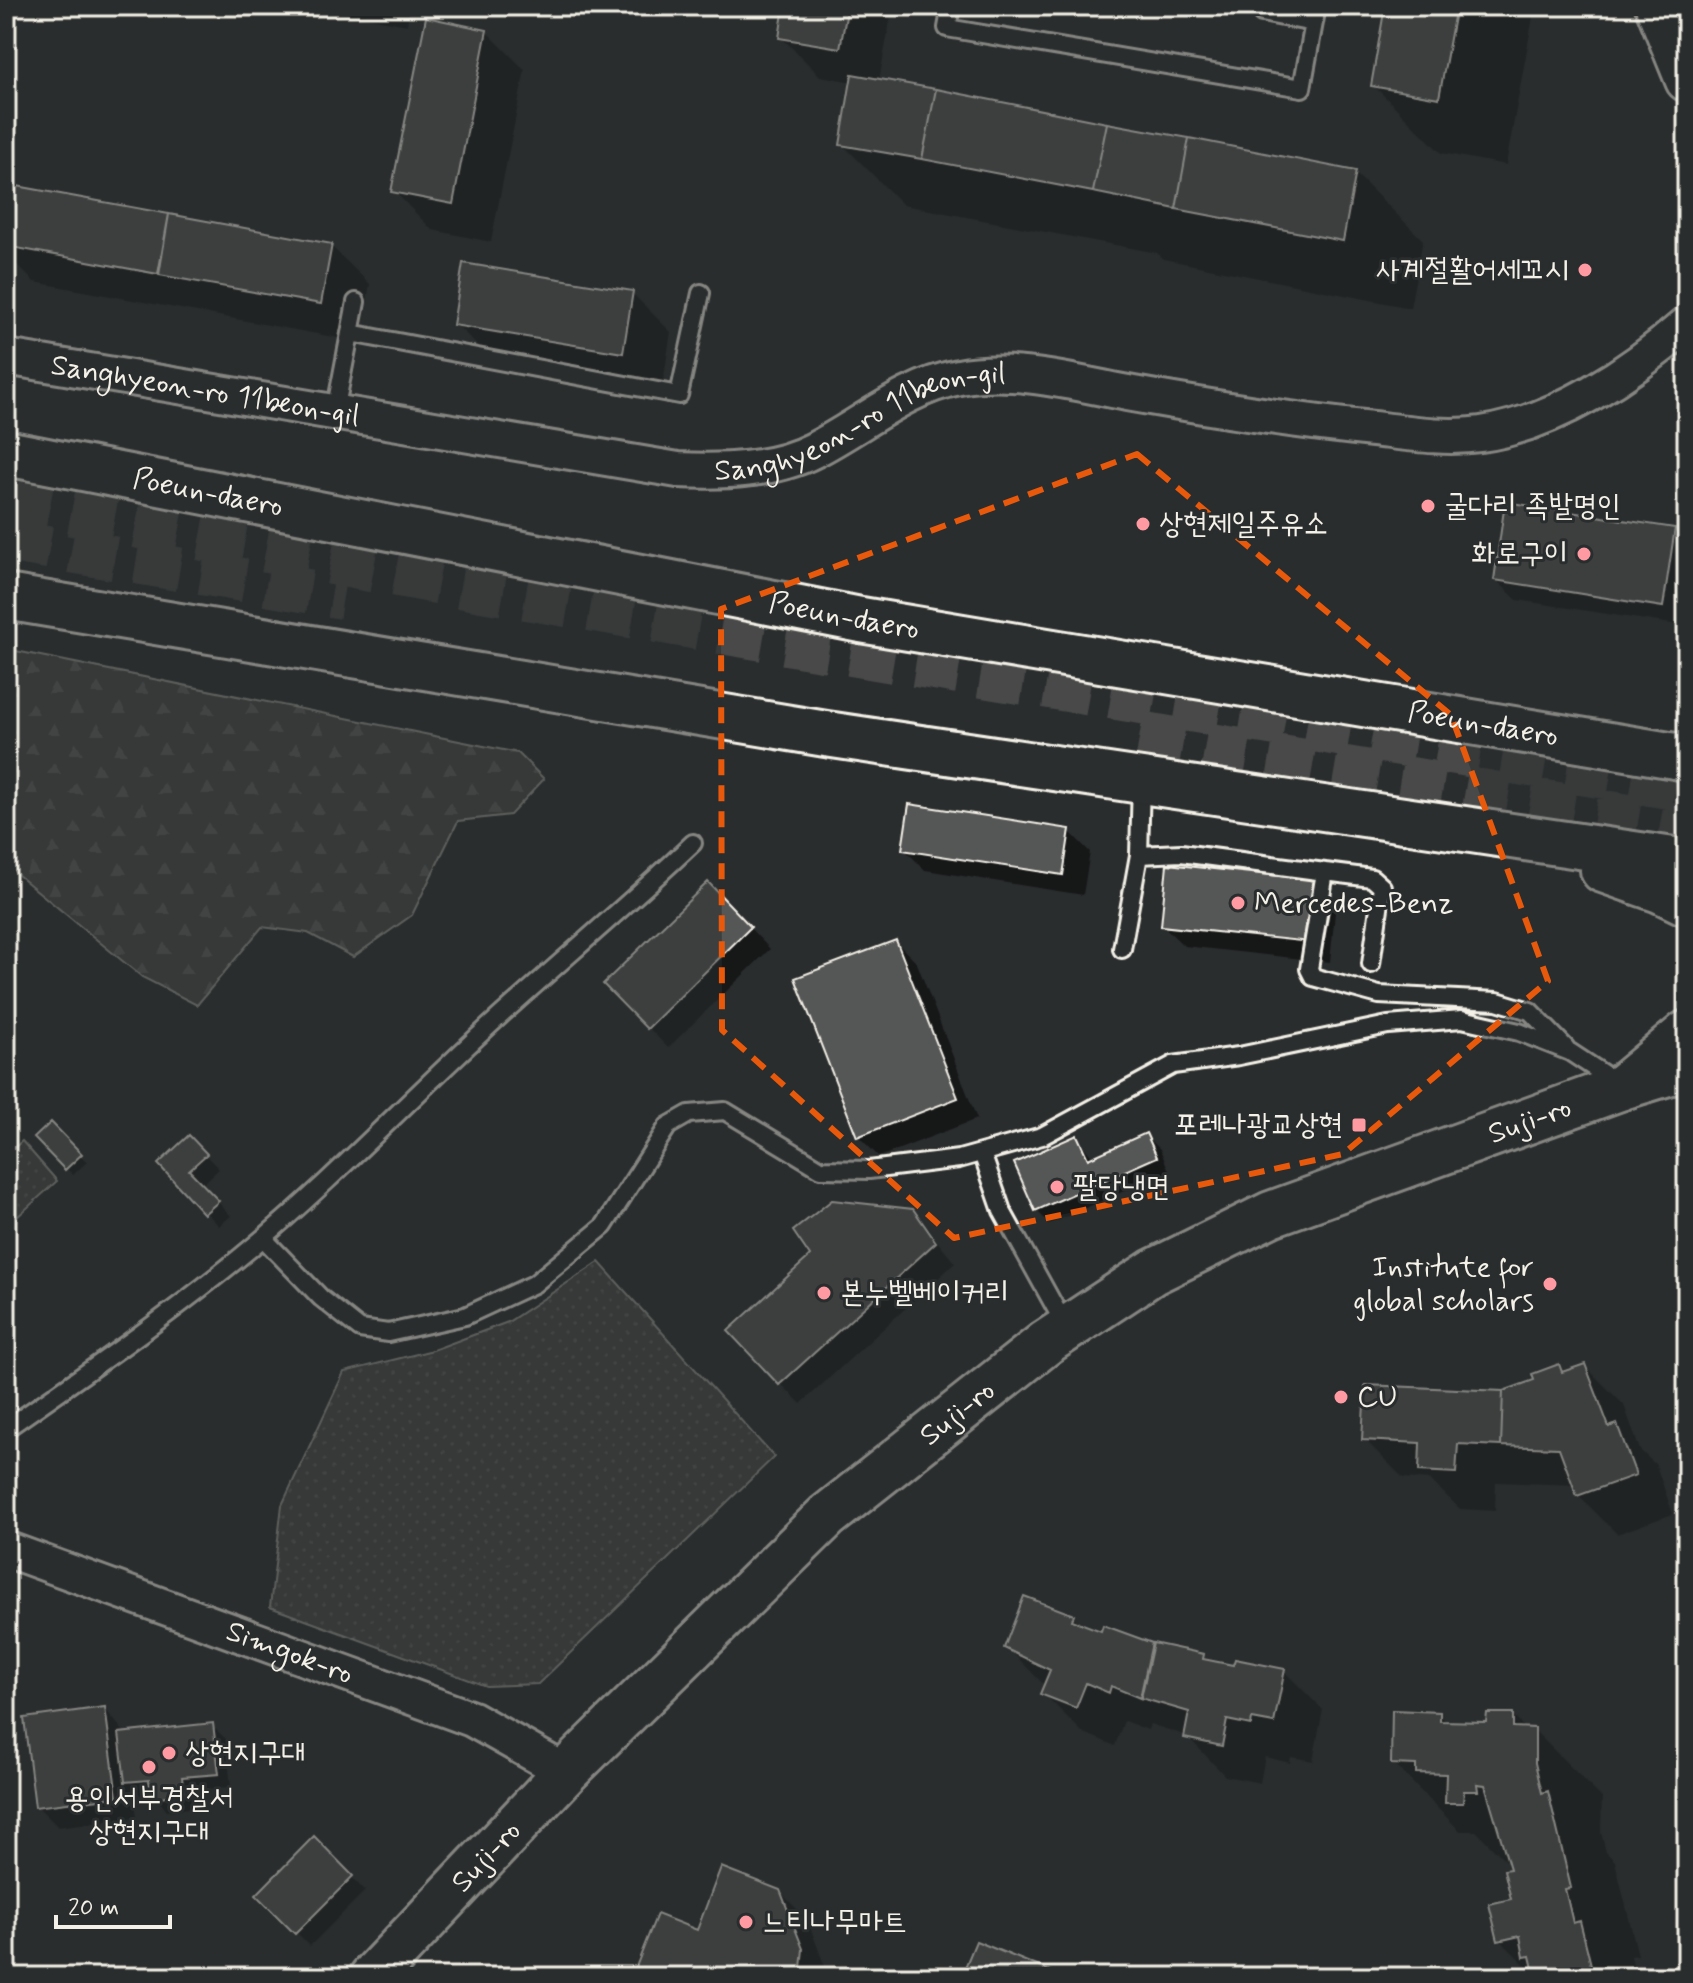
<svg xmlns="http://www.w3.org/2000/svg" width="1693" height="1983" font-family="Mynerve,'Poor Story',sans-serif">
	<defs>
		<pattern id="grass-dots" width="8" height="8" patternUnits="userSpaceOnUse" patternTransform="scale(2)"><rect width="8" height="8" fill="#444645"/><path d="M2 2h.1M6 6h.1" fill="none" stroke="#606160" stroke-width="1.8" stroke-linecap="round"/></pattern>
		<pattern id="forest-firs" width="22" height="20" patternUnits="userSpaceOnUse" patternTransform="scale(2)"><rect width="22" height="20" fill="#444645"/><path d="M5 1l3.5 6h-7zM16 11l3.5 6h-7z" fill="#606160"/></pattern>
	</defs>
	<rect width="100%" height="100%" fill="#2a2d2e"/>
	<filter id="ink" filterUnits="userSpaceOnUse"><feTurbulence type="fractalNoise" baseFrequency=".0125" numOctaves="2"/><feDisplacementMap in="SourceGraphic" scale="16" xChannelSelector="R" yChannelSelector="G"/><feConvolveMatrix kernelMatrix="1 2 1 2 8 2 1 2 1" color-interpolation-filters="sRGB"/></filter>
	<g filter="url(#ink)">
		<path fill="url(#grass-dots)" stroke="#9c9c96" stroke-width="2" d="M22 1141 57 1181 6 1227V1155Z
			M599 1262 774 1457 538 1684 486 1686 270 1607 282 1505 344 1372 433 1350 508 1322Z"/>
		<path fill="url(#forest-firs)" stroke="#9c9c96" stroke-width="2" d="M6 649 518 753 544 779 510 815 458 821 412 915 353 957 308 933 262 927 197 1005 142 977 6 865Z"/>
		<path fill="#0007" d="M304 6H410L407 25Z
			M786 6H893L879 81 1355 173 1423 240 1410 308 1163 259 1157 253 903 205 842 144 852 82 820 76 781 37Z
			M1387 6H1535L1506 165 1441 153 1373 85Z
			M486 31 525 70 491 242 432 230 394 191Z
			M6 186 331 246 370 284 360 342 34 282 6 254Z
			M632 293 671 332 662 390 494 363 456 324Z
			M1674 530 1687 543 1684 626 1517 600 1496 580Z
			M1069 831 1090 852 1083 895 925 870 904 849Z
			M1315 882 1336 903 1330 962 1184 946 1163 926Z
			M729 906 770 949 668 1048 606 984Z
			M896 942 917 963 977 1119 879 1157 858 1136Z
			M51 1125 87 1162 73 1175 37 1138Z
			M1146 1136 1160 1149 1169 1171 1050 1224 1036 1210 1076 1137 1094 1159Z
			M189 1138 219 1169 202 1185 231 1216 219 1226 160 1164Z
			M912 1211 955 1263 801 1404 780 1383Z
			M1558 1366 1565 1373 1585 1366 1624 1405 1640 1450 1656 1465 1673 1514 1617 1534 1578 1495 1575 1485 1496 1482 1495 1511 1460 1509 1430 1480 1403 1478 1364 1439 1536 1381Z
			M1073 1616 1082 1626 1102 1634 1104 1628 1152 1645 1203 1656 1210 1663 1284 1671 1323 1710 1313 1761 1291 1757 1290 1763 1265 1757 1260 1783 1225 1776 1187 1736 1150 1724 1148 1730 1124 1721 1115 1746 1082 1732 1043 1693 1045 1686 1007 1647Z
			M105 1709 126 1734 212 1726 226 1739 231 1787 195 1790 197 1807 167 1811 153 1794 140 1795 133 1788 137 1817 58 1827 37 1806Z
			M1439 1714 1448 1723 1488 1724 1512 1715 1526 1729 1534 1730 1602 1798 1601 1832 1606 1852 1615 1861 1638 1955 1631 1956 1636 1977H1537L1500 1940 1513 1900 1511 1866 1476 1831H1460L1393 1763Z
			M314 1839 365 1891 310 1946 259 1895Z
			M779 1891 807 1919 829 1977H634Z"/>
		<path fill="#555756" stroke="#f4f1e8" stroke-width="2" d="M784 6H848L840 48 779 38Z
			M1385 6H1456L1439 98 1371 86Z
			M426 17 487 30 453 204 391 192Z
			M852 74 936 89 922 159 840 145Z
			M936 89 1107 123 1093 192 922 159Z
			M1107 123 1189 138 1176 209 1093 192Z
			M1189 138 1356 171 1343 241 1176 209Z
			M6 184 169 214 158 274 6 246Z
			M169 214 332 244 321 304 159 275Z
			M463 263 633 291 623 353 453 325Z
			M1505 502 1675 528 1663 607 1494 580Z
			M909 804 1070 829 1063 875 902 850Z
			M1167 864 1316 880 1310 942 1161 926Z
			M708 882 751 927 647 1029 603 984Z
			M896 940 958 1098 857 1137 795 978Z
			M51 1122 82 1154 65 1170 34 1138Z
			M1146 1133 1157 1157 1035 1211 1014 1163 1077 1135 1088 1159Z
			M189 1135 207 1154 189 1170 219 1201 204 1214 158 1164Z
			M832 1200 913 1209 936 1242 779 1385 728 1331 810 1256 793 1231Z
			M1559 1364 1562 1372 1585 1364 1609 1427 1617 1424 1636 1475 1577 1496 1559 1448 1501 1446 1503 1391 1534 1380 1532 1374Z
			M1365 1385 1503 1391 1501 1446 1458 1444 1456 1473 1419 1471 1420 1443 1362 1440Z
			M1024 1596 1074 1615 1072 1620 1101 1631 1103 1625 1152 1643 1140 1698 1111 1686 1109 1693 1086 1683 1076 1708 1040 1694 1050 1670 1004 1648Z
			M1153 1643 1204 1654 1203 1659 1233 1665 1235 1659 1285 1669 1274 1723 1252 1719 1251 1725 1227 1720 1222 1746 1184 1738 1189 1712 1141 1698Z
			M105 1707 117 1797 35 1807 24 1718Z
			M1392 1710 1440 1712V1721L1486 1722 1487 1713H1513V1727L1535 1728V1763L1542 1793 1548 1791 1571 1888 1565 1889 1573 1923 1580 1921 1592 1969 1560 1977H1535L1530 1956 1524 1957 1520 1936 1498 1941 1489 1904 1511 1899 1504 1870 1510 1869 1485 1785 1477 1784 1478 1791H1464L1463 1803H1445L1446 1774 1416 1773V1765L1391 1764Z
			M213 1723 219 1774 182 1777 184 1794 151 1798 149 1780 125 1782 119 1733Z
			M314 1836 353 1876 295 1934 256 1895Z
			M721 1867 780 1890 803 1949 800 1977H632L657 1914 697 1930Z
			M976 1941 1064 1977H961Z"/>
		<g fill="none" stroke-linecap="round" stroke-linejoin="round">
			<path stroke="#484a4a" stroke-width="44" stroke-dasharray="44 22" stroke-linecap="butt" d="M6 501C564 611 1126 700 1687 790
				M6 540 343 597
				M1140 733 1687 826"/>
			<g stroke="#f4f1e8" stroke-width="22">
				<path id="service" d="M951 6 947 28 1302 88 1317 6
					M1262 13 1314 23
					M350 333 679 395 701 293
					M335 412 356 302
					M1141 782 1139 855 1181 853 1325 872 1309 969 1313 977 1379 995 1497 1001 1530 1011 1566 1048
					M1325 872 1372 878 1382 887 1371 964
					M1122 949 1139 855
					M982 1153 1002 1211 1066 1327
					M263 1238 321 1298 360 1329 388 1333 465 1316 534 1284 604 1226 668 1126 689 1114 725 1111 821 1169 869 1170 959 1159 1042 1136 1173 1065 1239 1056 1388 1025 1462 1019 1519 1032 1570 1052 1617 1083
					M6 1429C89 1371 173 1313 250 1249 338 1176 415 1093 499 1017 563 959 630 903 693 843"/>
			</g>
			<g stroke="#f4f1e8" stroke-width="40">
				<g id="minor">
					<path id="s1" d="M6 357 678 470C722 472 774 471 814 450 861 426 906 387 959 377 1015 366 1079 384 1133 394 1212 408 1293 421 1373 429 1408 433 1445 439 1481 434 1556 423 1631 373 1687 324"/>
					<path id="s2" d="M6 1549 472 1719 566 1772"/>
				</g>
			</g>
			<g stroke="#f4f1e8" stroke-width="48">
				<path id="tertiary" d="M1657 6 1687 80"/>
			</g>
			<g stroke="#f4f1e8" stroke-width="50">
				<g id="secondary">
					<path id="s3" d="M372 1977 566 1772 827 1516 1047 1342 1153 1272 1271 1214 1622 1087 1687 1067"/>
				</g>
			</g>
			<g stroke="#f4f1e8" stroke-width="50">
				<g id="primary">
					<path id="s4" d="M6 453 861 620 1687 758"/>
					<path d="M6 597 826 734 1687 862"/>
					<path d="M1603 870 1660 890 1687 903"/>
					<path d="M1622 1087 1687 1033"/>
				</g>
			</g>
			<use href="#service" stroke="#2a2d2e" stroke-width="16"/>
			<use href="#minor" stroke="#2a2d2e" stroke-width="34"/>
			<use href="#tertiary" stroke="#2a2d2e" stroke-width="42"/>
			<use href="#secondary" stroke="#2a2d2e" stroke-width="44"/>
			<use href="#primary" stroke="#2a2d2e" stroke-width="44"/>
		</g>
	</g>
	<path d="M0 0H1693V1983H0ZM1137 454 1451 715 1548 981 1343 1154 954 1238 722 1030 721 609Z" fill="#2a2d2e" fill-opacity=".55" fill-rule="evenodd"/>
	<path fill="none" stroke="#e8590c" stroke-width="6" stroke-dasharray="16 10" stroke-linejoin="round" d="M1137 454 1451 715 1548 981 1343 1154 954 1238 722 1030 721 609Z"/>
	<g fill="#ff9aa2" stroke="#2a2d2e" stroke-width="3">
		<circle cx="1585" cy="270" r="8"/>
		<circle cx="1428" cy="506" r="8"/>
		<circle cx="1143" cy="524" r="8"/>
		<circle cx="1584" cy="554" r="8"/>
		<circle cx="1238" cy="903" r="8"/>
		<rect x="1351" y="1117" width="16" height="16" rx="4"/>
		<circle cx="1057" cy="1187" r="8"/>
		<circle cx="1550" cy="1284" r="8"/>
		<circle cx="824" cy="1293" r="8"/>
		<circle cx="1341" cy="1397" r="8"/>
		<circle cx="169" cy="1753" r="8"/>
		<circle cx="149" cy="1767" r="8"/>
		<circle cx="746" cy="1922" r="8"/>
	</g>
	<g text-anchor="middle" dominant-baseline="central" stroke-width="6" stroke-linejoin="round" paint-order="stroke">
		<g font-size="30" fill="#f4f1e8" stroke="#2a2d2e" text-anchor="start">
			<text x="1569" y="270" text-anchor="end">사계절활어세꼬시</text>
			<text x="1444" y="506">굴다리 족발명인</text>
			<text x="1159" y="524">상현제일주유소</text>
			<text x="1568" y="554" text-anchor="end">화로구이</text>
			<text x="1254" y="903">Mercedes-Benz</text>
			<text x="1343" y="1125" text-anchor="end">포레나광교상현</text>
			<text x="1073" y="1187">팔당냉면</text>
			<text x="1534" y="1267" text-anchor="end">Institute for<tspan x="1534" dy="34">global scholars</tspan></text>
			<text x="840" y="1293">본누벨베이커리</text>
			<text x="1357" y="1397">CU</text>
			<text x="185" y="1753">상현지구대</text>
			<text x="149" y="1798" text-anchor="middle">용인서부경찰서<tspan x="149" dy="34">상현지구대</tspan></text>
			<text x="762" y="1922">느티나무마트</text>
		</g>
		<g font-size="30" fill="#f4f1e8" stroke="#2a2d2e">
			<text stroke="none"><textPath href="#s1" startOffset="202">Sanghyeon-ro 11beon-gil</textPath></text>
			<text stroke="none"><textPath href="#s1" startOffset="874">Sanghyeon-ro 11beon-gil</textPath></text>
			<text stroke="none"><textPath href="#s4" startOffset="206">Poeun-daero</textPath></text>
			<text stroke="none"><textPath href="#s4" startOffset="854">Poeun-daero</textPath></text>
			<text stroke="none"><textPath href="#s4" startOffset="1502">Poeun-daero</textPath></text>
			<text stroke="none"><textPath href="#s3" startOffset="1462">Suji-ro</textPath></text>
			<text stroke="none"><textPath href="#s3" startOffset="814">Suji-ro</textPath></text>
			<text stroke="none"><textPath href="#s2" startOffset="302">Simgok-ro</textPath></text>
			<text stroke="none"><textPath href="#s3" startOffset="166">Suji-ro</textPath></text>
		</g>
	</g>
	<rect width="1693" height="1983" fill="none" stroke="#2a2d2e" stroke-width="32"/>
	<rect x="16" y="16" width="1661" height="1951" fill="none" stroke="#f4f1e8" stroke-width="3" filter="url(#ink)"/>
	<path d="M56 1915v12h114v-12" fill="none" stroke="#f4f1e8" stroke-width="4"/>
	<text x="68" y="1915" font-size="24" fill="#f4f1e8" stroke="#2a2d2e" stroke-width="6" paint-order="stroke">20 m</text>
</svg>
